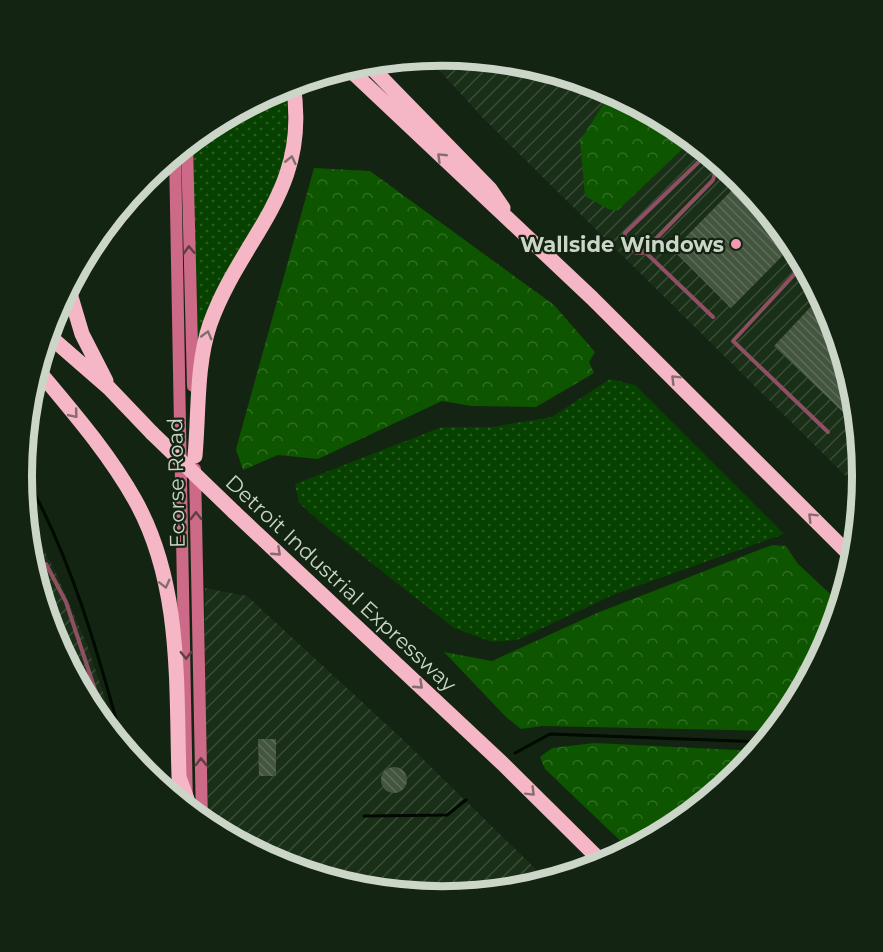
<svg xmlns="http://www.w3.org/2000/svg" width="883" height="952" font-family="Montserrat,sans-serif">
	<defs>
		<pattern id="industrial-furrows" width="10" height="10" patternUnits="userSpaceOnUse" patternTransform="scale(1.5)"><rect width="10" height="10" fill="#1a2f17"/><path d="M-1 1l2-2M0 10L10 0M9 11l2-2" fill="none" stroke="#3a4c37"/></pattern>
		<pattern id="grass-dots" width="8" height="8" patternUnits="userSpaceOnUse" patternTransform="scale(1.5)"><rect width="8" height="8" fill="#074100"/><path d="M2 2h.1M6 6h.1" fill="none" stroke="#2a5c24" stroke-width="1.8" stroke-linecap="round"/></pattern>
		<pattern id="forest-crowns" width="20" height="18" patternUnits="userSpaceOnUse" patternTransform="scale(1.5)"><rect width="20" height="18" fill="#0e5500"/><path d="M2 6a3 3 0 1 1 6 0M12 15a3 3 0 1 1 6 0" fill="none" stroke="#306d24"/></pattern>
		<pattern id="building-back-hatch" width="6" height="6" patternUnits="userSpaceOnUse" patternTransform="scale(1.5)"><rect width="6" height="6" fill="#43543f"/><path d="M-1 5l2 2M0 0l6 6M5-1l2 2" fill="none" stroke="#5d6c59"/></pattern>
	</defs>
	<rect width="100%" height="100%" fill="#142412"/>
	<path fill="url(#industrial-furrows)" d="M442 56 524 64 603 88 675 127 739 179 791 243 830 315 854 394 862 476 861 491 483 118 427 57Z
		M24 511 57 575 87 645 105 698 112 734 92 709 53 637 29 558Z
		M205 588 247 596 399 736 548 881 523 888 441 896 359 888 280 864 209 826 204 696Z"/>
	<path fill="url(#grass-dots)" d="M287 85 288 144 277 183 201 334H198L192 140 208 126Z
		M610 379 635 385 784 534 615 594 517 640 492 642 454 628 326 527 299 503 295 484 442 427H492L552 417Z"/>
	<path fill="url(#forest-crowns)" d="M611 92 675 127 692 140 617 211 608 209 585 196 580 141Z
		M314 168 370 171 554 305 595 352 589 362 594 373 536 407 472 406 442 401 318 459 278 455 243 470 236 449Z
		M772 545 786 546 798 564 840 603C826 649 804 694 774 731L542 726 521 729 506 717 444 652 492 661 597 613Z
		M594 743 757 751C722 794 678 824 630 850L545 769 540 757 552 748Z"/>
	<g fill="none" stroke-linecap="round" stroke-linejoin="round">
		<path stroke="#000a00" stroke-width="3" d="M22 470C71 556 98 652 124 748
			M515 753 550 734 764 742
			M364 816 447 815 466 800"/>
	</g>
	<path fill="url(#building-back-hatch)" d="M462 57 524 64 545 70V72L461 70Z
		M741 181 793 245 731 308 673 250Z
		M820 297 830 315 854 394 855 404 845 414 774 346Z
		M258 739H276V776H259Z
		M381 780a13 13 0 1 1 26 0a13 13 0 1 1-26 0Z"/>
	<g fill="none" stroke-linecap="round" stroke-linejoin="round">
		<path stroke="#8e5062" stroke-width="4" d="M708 153 625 233 624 240 636 253H642L713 180 718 162
			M644 251 713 317
			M803 265 733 341 828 432
			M46 564 66 602 108 729"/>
		<path stroke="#cd6a87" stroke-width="12" d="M187 144 193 386
			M175 153 187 808
			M195 469 202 821"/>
		<path stroke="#f5b6c6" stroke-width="15" d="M367 63 490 189 503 208
			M347 67 592 298 854 559
			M68 287 82 334 106 381
			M47 334 109 388 152 433
			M37 369C72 411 108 452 135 500 182 584 176 684 179 777L187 799
			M195 456C199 413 196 365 210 324 242 235 311 192 293 84
			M234 512 503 764 604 864"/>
		<path stroke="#f5b6c6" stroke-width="15" d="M152 433 234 512"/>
	</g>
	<defs><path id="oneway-chevron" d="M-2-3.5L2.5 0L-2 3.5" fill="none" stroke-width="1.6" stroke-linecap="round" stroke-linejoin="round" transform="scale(1.5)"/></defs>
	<g stroke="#846d6c">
		<use href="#oneway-chevron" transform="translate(441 157) rotate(-136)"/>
		<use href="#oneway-chevron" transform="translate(291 160) rotate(-77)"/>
		<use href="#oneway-chevron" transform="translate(207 335) rotate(-75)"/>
		<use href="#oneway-chevron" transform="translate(675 379) rotate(-135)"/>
		<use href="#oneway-chevron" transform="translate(74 414) rotate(50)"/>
		<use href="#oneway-chevron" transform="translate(812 517) rotate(-135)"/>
		<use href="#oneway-chevron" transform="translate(277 552) rotate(43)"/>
		<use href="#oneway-chevron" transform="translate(165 584) rotate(76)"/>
		<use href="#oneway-chevron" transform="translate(419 685) rotate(43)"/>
		<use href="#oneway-chevron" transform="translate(531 792) rotate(45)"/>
	</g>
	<g stroke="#5e4041">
		<use href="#oneway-chevron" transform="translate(189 250) rotate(-92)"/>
		<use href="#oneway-chevron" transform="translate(196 516) rotate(-91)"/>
		<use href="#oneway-chevron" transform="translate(186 655) rotate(89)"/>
		<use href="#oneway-chevron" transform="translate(201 762) rotate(-91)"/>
	</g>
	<circle fill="#f19ab1" stroke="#142412" stroke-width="2" cx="736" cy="244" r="6"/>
	<g text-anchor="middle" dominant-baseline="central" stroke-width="4.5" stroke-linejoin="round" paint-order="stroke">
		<g font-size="21" font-weight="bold" fill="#cbd6c9" stroke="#142412" text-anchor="end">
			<text x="724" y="244">Wallside Windows</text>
		</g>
		<g font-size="21" fill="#cbd6c9" stroke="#142412">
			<text transform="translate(176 483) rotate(-91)">Ecorse Road</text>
			<text transform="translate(341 583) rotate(43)">Detroit Industrial Expressway</text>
		</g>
	</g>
	<path d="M0 0H883V952H0ZM32 476a410 410 0 1 1 820 0a410 410 0 1 1-820 0Z" fill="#142412" fill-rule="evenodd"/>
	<path fill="none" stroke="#cbd6c9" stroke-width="8" d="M32 476a410 410 0 1 1 820 0a410 410 0 1 1-820 0Z"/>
</svg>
